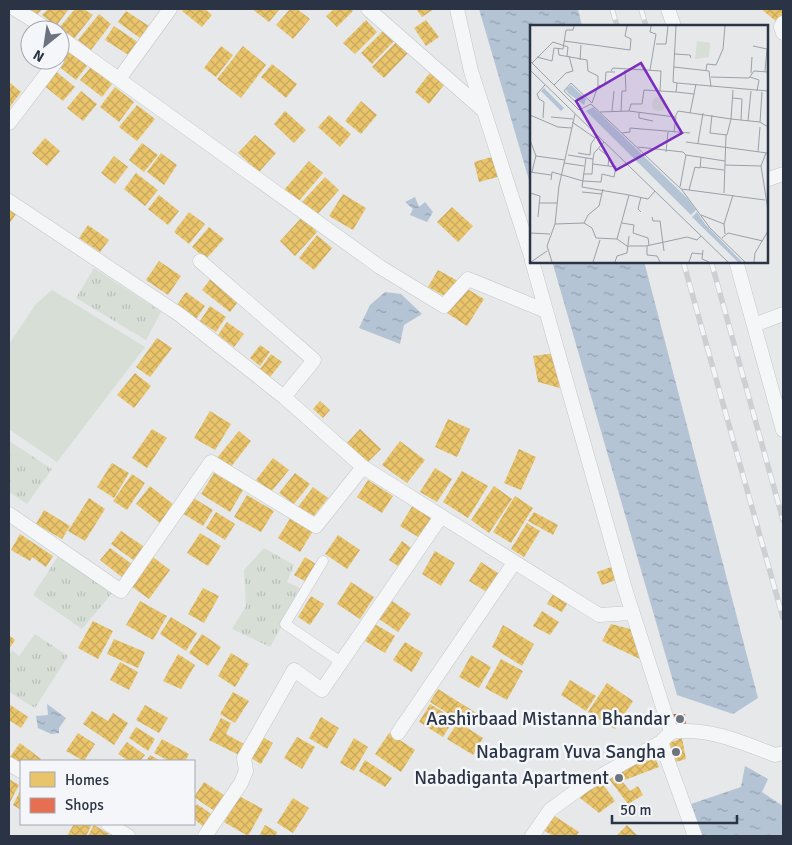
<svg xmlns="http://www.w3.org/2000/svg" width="792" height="845" font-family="Signika,sans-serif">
	<defs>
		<pattern id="grass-tufts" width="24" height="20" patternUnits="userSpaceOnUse" patternTransform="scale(1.25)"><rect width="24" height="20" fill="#d6ded6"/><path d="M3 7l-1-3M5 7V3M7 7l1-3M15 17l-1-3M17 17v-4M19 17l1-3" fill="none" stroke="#b8bfb9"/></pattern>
		<pattern id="water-ripples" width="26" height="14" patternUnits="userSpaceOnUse" patternTransform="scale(1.25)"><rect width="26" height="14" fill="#b4c4d5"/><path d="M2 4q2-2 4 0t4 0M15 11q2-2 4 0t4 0" fill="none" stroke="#93a0af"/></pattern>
		<pattern id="homes-cross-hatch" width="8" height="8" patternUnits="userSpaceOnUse" patternTransform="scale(1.25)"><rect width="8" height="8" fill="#e9c46a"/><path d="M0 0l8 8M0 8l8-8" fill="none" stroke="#c8a95d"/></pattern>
		<pattern id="shops-cross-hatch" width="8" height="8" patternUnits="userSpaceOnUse" patternTransform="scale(1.25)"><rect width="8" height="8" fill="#e76f51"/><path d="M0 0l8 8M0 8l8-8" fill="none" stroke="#bb5c45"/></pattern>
	</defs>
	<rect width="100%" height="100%" fill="#e6e8ea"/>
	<path fill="url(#grass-tufts)" d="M94 268 161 312 146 340 76 298Z
		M9 441 52 469 27 504 9 492Z
		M264 548 294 565 287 582 302 589 270 647 232 629 246 606 244 570Z
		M59 555 113 592 82 629 33 595Z
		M35 634 68 656 35 708 9 692V655L12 650 19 656Z"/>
	<path fill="#d6ded6" d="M52 290 145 347 57 462 9 429V344L36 304Z"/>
	<path fill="url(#water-ripples)" d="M479 9H578L582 26H531V187Z
		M415 197 419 207 425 202 433 212 427 222 410 215 413 209 405 202Z
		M552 261H644L758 698 733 714 677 695Z
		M385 292 401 294 422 314 404 325 400 344 359 328 370 305Z
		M47 704 66 718 59 728V733L51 734 38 728 36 716 48 715Z
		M745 766 768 779 762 792 783 806V836H701L691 804 741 787Z"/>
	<path fill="url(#homes-cross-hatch)" d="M27 9H42L36 16Z
		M48 9H69L56 26 42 15Z
		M75 9H84L93 15 73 40 59 28Z
		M184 9H205L212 15 202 27 182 11Z
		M252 9H280L269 22Z
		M290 9H297L310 19 293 39 276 25Z
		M334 9H351L353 11 337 27 326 16Z
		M416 9H434L422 17Z
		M761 9H783V14L777 22Z
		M126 11 149 26 140 38 118 22Z
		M99 14 111 24 91 50 78 40Z
		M366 20 377 32 355 54 343 43Z
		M426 20 439 37 426 46 414 28Z
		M114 26 139 43 130 56 105 40Z
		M385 29 395 40 372 64 361 53Z
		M399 39 411 50 384 78 372 67Z
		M221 46 233 55 216 77 204 68Z
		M243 46 266 65 241 98 217 79Z
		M69 52 87 66 76 80 58 66Z
		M272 64 297 84 286 98 261 77Z
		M91 67 112 84 102 97 80 80Z
		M53 69 75 87 63 101 42 84Z
		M432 70 447 81 429 104 415 92Z
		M9 82 21 92 9 108Z
		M115 87 134 102 119 122 100 107Z
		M81 91 97 104 83 121 67 108Z
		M361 101 377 115 361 134 345 121Z
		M137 105 155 119 137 141 119 127Z
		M285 111 306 130 294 143 274 124Z
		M329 115 351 134 340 147 318 127Z
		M255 135 276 153 259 172 238 153Z
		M45 138 60 151 47 166 32 153Z
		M142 143 158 155 144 172 129 160Z
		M161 153 177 165 164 185 147 172Z
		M114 156 128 167 115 184 101 173Z
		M495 156 501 176 479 182 474 162Z
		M309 161 323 173 298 202 284 190Z
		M136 173 158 190 145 206 124 189Z
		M325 177 339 190 316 216 301 203Z
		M343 194 366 208 353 230 329 216Z
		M159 195 179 211 168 225 148 209Z
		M452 207 473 226 458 242 437 222Z
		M9 209 16 214 9 224Z
		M189 212 205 224 189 244 174 232Z
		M302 217 317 232 295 256 280 241Z
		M88 225 109 240 100 252 79 238Z
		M209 227 224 239 206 259 192 247Z
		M317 235 332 248 314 270 299 258Z
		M159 261 181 276 168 295 146 280Z
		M438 270 460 282 448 298 428 287Z
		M213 276 241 298 230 312 202 290Z
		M464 287 484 299 467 326 447 313Z
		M186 292 205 306 196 319 177 305Z
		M210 306 226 317 216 332 200 321Z
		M227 322 244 334 234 347 218 335Z
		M157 338 172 348 150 377 136 367Z
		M260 345 270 352 260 366 250 358Z
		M555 353 560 388 538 382 533 356Z
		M271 354 282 362 270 377 260 369Z
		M135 373 151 386 134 408 117 395Z
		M320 401 330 410 323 418 313 409Z
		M210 411 231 424 215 450 194 438Z
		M448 419 470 429 457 457 435 447Z
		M152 429 167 438 147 468 132 458Z
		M360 429 381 449 368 462 347 443Z
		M239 431 251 441 230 468 217 458Z
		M400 441 425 460 407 483 382 465Z
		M519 449 536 457 521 490 504 483Z
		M273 458 289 470 271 492 256 480Z
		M112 463 129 473 114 498 97 487Z
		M435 468 452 479 437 502 420 492Z
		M462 471 488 486 468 518 443 502Z
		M214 473 243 490 230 512 201 494Z
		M295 473 310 484 294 504 279 493Z
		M132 474 145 483 127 510 113 501Z
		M368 480 393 496 382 513 357 497Z
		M150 486 174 505 160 523 136 504Z
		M494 486 512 499 489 533 471 520Z
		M313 487 328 498 312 518 298 507Z
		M247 495 274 511 261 532 234 517Z
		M515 496 533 508 511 543 493 532Z
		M192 497 213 510 203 526 182 513Z
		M89 498 105 509 85 541 68 531Z
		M413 505 433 517 420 538 400 526Z
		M44 510 70 526 62 539 36 524Z
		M216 512 235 524 225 540 206 528Z
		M534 512 558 525 553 535 528 521Z
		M291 517 313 531 300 552 278 538Z
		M527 523 540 531 524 557 511 549Z
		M121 531 146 548 136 562 111 544Z
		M200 533 221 546 208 566 187 553Z
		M20 534 53 556 46 567 32 557 30 561 11 550Z
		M338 535 360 550 347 569 325 554Z
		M402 541 414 550 401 568 389 560Z
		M110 548 133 565 123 578 100 560Z
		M435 551 455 563 441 586 422 574Z
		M153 557 170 570 149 599 131 586Z
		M305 557 319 566 308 583 294 575Z
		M481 562 501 575 490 594 469 581Z
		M614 566 619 579 602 585 597 572Z
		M351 582 374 597 360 619 337 604Z
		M203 588 219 596 204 623 188 614Z
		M555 590 570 599 562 612 547 604Z
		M311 596 324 604 310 625 298 617Z
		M140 601 167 616 153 640 126 625Z
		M392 601 411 614 398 632 379 619Z
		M542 611 559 622 550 635 533 626Z
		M171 617 197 633 186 651 160 634Z
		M93 621 113 631 98 659 78 648Z
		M375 624 395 636 385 653 365 641Z
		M611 624 634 630 640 659 602 641Z
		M503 625 534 644 522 666 492 647Z
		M202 634 221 647 208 666 189 653Z
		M9 635 15 640 9 649Z
		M114 639 145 652 138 668 107 654Z
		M405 642 423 653 412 672 393 660Z
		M231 653 249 664 235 687 218 676Z
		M178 654 195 665 181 689 163 681Z
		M471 655 491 667 479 688 459 677Z
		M501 659 523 671 507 700 485 688Z
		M120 662 138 672 129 690 110 680Z
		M570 680 596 696 586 711 561 695Z
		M607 683 633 701 615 729 588 712Z
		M438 689 478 714 469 727 430 702Z
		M233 692 249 701 235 723 220 714Z
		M9 704 28 717 21 728 9 720Z
		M430 704 454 719 443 737 419 722Z
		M145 705 168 718 159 733 136 720Z
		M92 711 108 721 113 713 128 723 114 745 83 724Z
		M321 717 339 728 327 749 309 738Z
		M221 718 231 723 226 734 246 745 239 755 209 740Z
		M458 722 483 738 473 755 447 739Z
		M136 727 155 739 148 751 129 738Z
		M78 733 95 744 84 761 66 751Z
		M389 733 415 750 401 772 375 754Z
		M261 736 273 743 261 764 249 757Z
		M297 737 315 747 302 769 284 758Z
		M354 738 368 747 354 771 340 763Z
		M682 738 686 759 672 763 664 745Z
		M162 739 189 754 185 761H169L154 753Z
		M127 742 145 755 140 761H129L118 754Z
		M20 743 41 759 39 761H21V770L9 758Z
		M652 750 659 767 622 781 630 791 638 786 643 795 628 804 606 775Z
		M150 755 161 761H146Z
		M365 760 392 778 385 787 359 771Z
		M9 779 19 785 9 804Z
		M600 780 615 801 599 813 575 794Z
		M204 782 227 797 216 812 194 797Z
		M21 789V810L13 805Z
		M239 796 263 809 248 836 224 822Z
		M293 798 309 808 293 833 277 823Z
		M197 804 213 815 204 827 194 819V808Z
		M553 815 579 832 576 836H553L543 830Z
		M74 824H92L86 836H67Z
		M94 825 109 834 108 836H88Z
		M265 825 277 832 275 836H259Z
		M627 825 637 835 635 836H616Z"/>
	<path fill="url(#shops-cross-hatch)" d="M673 714H685L686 724 677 725Z"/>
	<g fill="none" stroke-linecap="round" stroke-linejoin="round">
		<g stroke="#c4c6c8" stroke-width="11">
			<path id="pedestrian" d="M323 561 285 624 341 662"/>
		</g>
		<g stroke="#c4c6c8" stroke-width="15">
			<path id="minor" d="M15 9 49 30
				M368 9 482 109
				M457 9 471 71 531 256
				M668 9 674 26
				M783 23 781 27 783 33
				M60 37 380 267 444 306 468 279 546 311
				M119 79 170 9
				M9 123 57 60
				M766 180 783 174
				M9 201 180 315 284 397 363 467 599 615 632 613
				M200 261 314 360 284 397
				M532 261 625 589 671 732C708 727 741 742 775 755L783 753
				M736 261 783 430
				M754 325 783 314
				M9 514 121 591 211 462 316 526 363 467
				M398 733 514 563
				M661 742 695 836
				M9 764 21 771
				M108 824 128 836
				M205 836 241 783 246 771 244 758 294 670 322 690 440 518
				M532 836 550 810 586 784 661 742 671 732"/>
		</g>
		<use href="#pedestrian" stroke="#f5f6f7" stroke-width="10"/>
		<use href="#minor" stroke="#f5f6f7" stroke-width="14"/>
		<g stroke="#cecfd2" stroke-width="5.5">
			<path id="rail" d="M612 9 617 26
				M641 9 646 26
				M683 261 783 618
				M711 261 783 520"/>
		</g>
		<use href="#rail" stroke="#f4f6f9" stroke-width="4" stroke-dasharray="11" stroke-linecap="butt"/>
	</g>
	<g fill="#6c737f" stroke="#f4f6f9" stroke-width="2">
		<circle cx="680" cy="719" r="5"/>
		<circle cx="676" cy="752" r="5"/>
		<circle cx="619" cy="778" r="5"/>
	</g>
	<g text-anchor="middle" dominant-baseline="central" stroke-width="5" stroke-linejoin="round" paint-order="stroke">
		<g font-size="19" fill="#2b3445" stroke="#f4f6f9" text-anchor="end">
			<text x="670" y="719">Aashirbaad Mistanna Bhandar</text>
			<text x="666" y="752">Nabagram Yuva Sangha</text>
			<text x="609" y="778">Nabadiganta Apartment</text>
		</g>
	</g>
	<g transform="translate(530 25)">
		<rect width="238" height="238" fill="#e6e8ea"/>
		<path d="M167 16 180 18 179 32 165 34Z" fill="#d6ded6"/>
		<path d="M122 79a7 7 0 1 1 14 0a7 7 0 1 1-14 0Z" fill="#d6ded6"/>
		<path d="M41 60 56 74 54 80 38 68 36 64ZM14 63 34 83 31 86 11 66ZM63 82 157 173 166 185 161 190 56 86ZM167 187 175 199 212 237H208L162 192Z" fill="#b4c4d5"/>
		<path fill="none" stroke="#9ba0a8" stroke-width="1" d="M34 16 100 25 101 14 95 11 97 1M126 19H136L138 1M223 21 237 24 235 46M28 23 29 30 57 35 58 46 68 51V61M145 29 160 30 161 33M7 32 22 36 24 23 33 24 36 5H43L44 1M50 35 51 20M0 36 49 85 61 79 151 164 235 175M2 38 23 17 38 22 37 31M144 42 179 46 181 62M0 45 198 237M120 45 126 9 120 7 121 1M176 45 177 39 186 40 193 24 195 1M81 46 83 43 131 46 130 66 114 65 112 79H101L99 86M221 48 222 32M181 52 219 53 224 46 238 47M220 52 229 55 227 66M147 58 238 66M24 60 36 48 43 46 39 31M130 66 146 67 147 58 143 57 146 1M146 67 164 69 166 59M203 73 212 74 211 95M62 78 68 61 75 60 76 47H85M51 82 34 66 41 58 62 78M82 86 84 66M91 86 92 66H96L95 45M70 87 99 86 145 92 148 86 201 94M109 88V93L123 96M160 88 164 69M0 90 28 102 42 103M182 90 180 108 197 110 201 94 230 97 238 102M21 92 43 94M13 93 14 77 9 74 7 69 15 60M201 94 203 65M218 96 221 66M42 97 65 113M230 97 232 67M144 107 146 92M92 108 100 107V103L160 108M0 115 6 131 35 135M156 117 237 128M168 118 173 88M108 122 153 127 156 130 150 162M69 124 79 132 78 141M136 127 138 107M228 127 230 102M48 128 60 130 61 119 67 110M236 128 231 141 238 185M38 130 63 134 64 128 74 117M156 130 195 136M56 133 52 162 99 170M34 138 54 141M195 140 231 141M170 142 194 145M0 147 21 150M2 147 6 130M53 149H62L63 134M21 155 22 147 53 156 71 157 72 149 84 152 86 142 63 139M152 165 180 203 215 237M159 165 165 142 170 143 171 133M52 167 72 169M0 168 10 171 8 192M194 168 196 110M9 178H27M111 187 108 184 111 172M171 190 194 199M122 192 123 196H130L134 226M54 198 58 190 69 181 73 164M92 198 104 200 103 208 118 213 119 220M25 199 54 198 62 203 66 213 87 214 99 170 118 174 125 166M0 208 20 209M195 209 194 199 203 170M192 213 198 208 233 216M87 214 97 221H116L157 212 167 215 171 211M117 221V230L127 231 130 237M173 225 172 234 179 237M1 237 17 226M22 237 17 221 25 199 29 161 45 89M63 237 70 215M85 237 87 231 97 228 99 211M159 237 162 228 172 229M224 237 225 228 238 206"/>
		<path fill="#7b2cbf" fill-opacity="0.15" stroke="#7b2cbf" stroke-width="2.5" d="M111 38 152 108 86 145 46 76Z"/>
		<rect width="238" height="238" fill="none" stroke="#2b3445" stroke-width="2.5"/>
	</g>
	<rect width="792" height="845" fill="none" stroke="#2b3445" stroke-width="20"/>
	<rect x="20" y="760" width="175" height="65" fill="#f4f6f9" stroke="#a4a8b1"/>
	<rect x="30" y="772" width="25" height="15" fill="#e9c46a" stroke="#a4a8b1"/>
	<text x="65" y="785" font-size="15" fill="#2b3445">Homes</text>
	<rect x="30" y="798" width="25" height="15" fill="#e76f51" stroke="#a4a8b1"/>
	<text x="65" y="810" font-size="15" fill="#2b3445">Shops</text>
	<g transform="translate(45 45) rotate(210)"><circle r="24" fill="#f4f6f9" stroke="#a4a8b1"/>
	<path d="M0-4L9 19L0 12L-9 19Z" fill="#6c737f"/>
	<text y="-8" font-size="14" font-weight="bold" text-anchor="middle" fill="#2b3445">N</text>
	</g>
	<path d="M612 815v8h125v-8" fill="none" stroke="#2b3445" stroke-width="2.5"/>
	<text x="620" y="815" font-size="15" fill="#2b3445" stroke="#f4f6f9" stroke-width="4" paint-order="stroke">50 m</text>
</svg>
